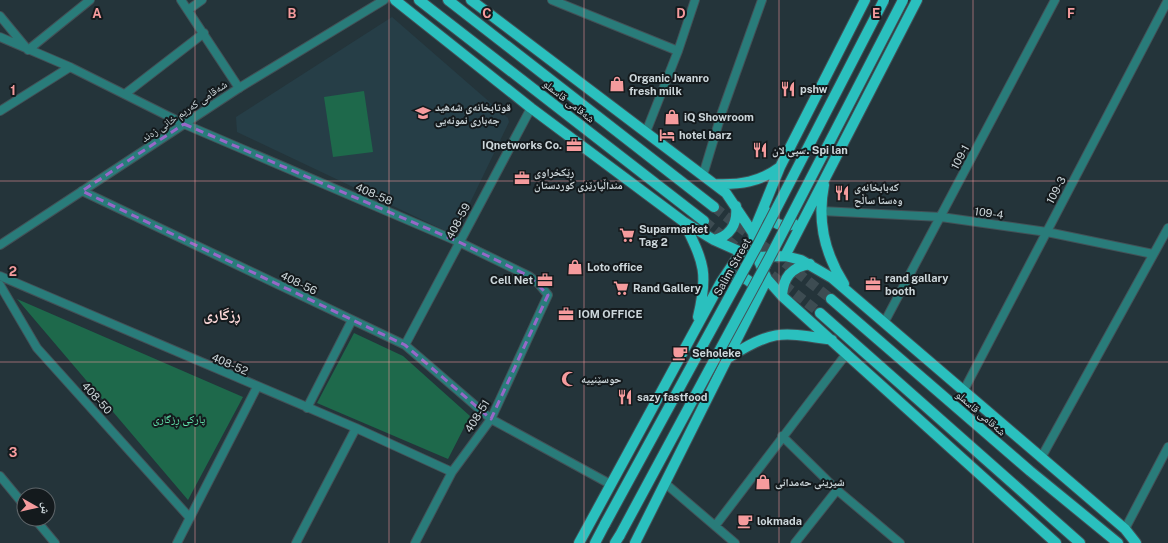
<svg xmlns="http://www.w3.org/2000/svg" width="1168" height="543" font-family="'Public Sans','Noto Naskh Arabic',sans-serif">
	<rect width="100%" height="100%" fill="#24343a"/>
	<path fill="#263e47" d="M392 17 508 118 509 122 456 232 452 234 237 132 236 117Z"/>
	<path fill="#1e694b" d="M364 91 373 152 333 157 324 97Z
		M17 299 243 397 188 500Z
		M354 333 403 356 470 416 448 459 317 403Z"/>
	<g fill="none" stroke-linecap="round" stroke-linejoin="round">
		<path stroke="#3d4c52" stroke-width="10" stroke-dasharray="10 5" stroke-linecap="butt" d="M714 207 831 299
			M704 221 740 250
			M760 266 820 313"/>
		<g stroke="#425157" stroke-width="10">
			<path id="minor" d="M181 0 239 88
				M552 0 678 51
				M188 10 202 0
				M0 16 28 50 90 0
				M0 37 70 67 184 124 459 242 529 276 539 284 548 295 491 419 452 472 415 543
				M125 94 204 33
				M0 111 70 67
				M646 132 678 51 695 0
				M703 175 722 112 762 0
				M82 191 405 345 491 419 610 484
				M821 211 941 217 1047 232 1153 254
				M0 276 356 428 452 472
				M0 285 37 348 190 518
				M884 323 1055 0
				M405 345 531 108
				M964 390 1168 0
				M307 408 352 320
				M782 436 837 490 900 543
				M1041 458 1168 228
				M0 476 24 505
				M666 484 735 543
				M35 519 55 543
				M715 526 847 353
				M1125 529 1168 447
				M177 543 257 387
				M296 543 356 428
				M795 543 837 490"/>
		</g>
		<g stroke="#425157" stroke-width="10">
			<path id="tertiary" d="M0 245 239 88 384 0"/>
		</g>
		<g stroke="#425157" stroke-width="12">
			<path id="primary" d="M395 0 531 108 684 222 714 240 741 252 757 257 785 256 801 260 832 278 1125 529 1136 543
				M419 0 704 221
				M448 0 714 207
				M471 0 726 193 753 233 757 257 767 279 782 296 1056 543
				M715 184C740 185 760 182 780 167
				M824 185C817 220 825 254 844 284
				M767 212C771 224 783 228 794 224
				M684 222C703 262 709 271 698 317
				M753 233 780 167 865 0
				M714 240C730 236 738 224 736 206
				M785 256 917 0
				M733 276C745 276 753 282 757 293
				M782 296C783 278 791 267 810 264
				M831 299 1030 471 1118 543
				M820 313 1080 543
				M728 358C773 329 781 332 832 340
				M579 543 721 282 741 252
				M595 543 605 524
				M615 543 620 535
				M635 543 767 279"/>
		</g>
		<use href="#minor" stroke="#297c7a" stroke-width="8"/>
		<use href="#tertiary" stroke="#297c7a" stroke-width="8"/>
		<use href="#primary" stroke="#2ac0be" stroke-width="10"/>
		<g stroke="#425157" stroke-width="12" stroke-linecap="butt">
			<path id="primary-bridge" d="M605 524 757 246 884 0
				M620 535 772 253 903 0"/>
		</g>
		<use href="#primary-bridge" stroke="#2ac0be" stroke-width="10"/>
	</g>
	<path fill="none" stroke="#9768c8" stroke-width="3" stroke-dasharray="8 5" stroke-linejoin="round" d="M184 124 459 242 529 276 548 295 491 419 405 345 82 191Z"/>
	<path fill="none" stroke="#f59b9d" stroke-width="1" stroke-opacity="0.55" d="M195 0V543M389 0V543M584 0V543M779 0V543M973 0V543M0 181H1168M0 362H1168"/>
	<defs>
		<g id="shop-bare" transform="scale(1.2)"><path d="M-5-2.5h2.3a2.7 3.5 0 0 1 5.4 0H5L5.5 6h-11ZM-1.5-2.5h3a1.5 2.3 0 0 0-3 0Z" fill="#f59b9d" stroke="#141a1d" stroke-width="2.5" paint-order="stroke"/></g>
		<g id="restaurant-bare" transform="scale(1.2)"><path d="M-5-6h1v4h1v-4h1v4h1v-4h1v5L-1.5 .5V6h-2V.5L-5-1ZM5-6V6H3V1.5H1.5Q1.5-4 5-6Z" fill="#f59b9d" stroke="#141a1d" stroke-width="2.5" paint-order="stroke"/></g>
		<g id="school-bare" transform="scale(1.2)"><path d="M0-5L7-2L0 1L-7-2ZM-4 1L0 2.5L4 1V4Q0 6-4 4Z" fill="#f59b9d" stroke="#141a1d" stroke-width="2.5" paint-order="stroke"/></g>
		<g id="hotel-bare" transform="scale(1.2)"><path d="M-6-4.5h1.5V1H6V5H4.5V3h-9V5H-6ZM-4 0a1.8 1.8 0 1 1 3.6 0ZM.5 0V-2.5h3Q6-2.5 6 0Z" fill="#f59b9d" stroke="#141a1d" stroke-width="2.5" paint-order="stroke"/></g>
		<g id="office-bare" transform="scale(1.2)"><path d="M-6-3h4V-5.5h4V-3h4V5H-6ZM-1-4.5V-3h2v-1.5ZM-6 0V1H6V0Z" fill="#f59b9d" stroke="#141a1d" stroke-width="2.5" paint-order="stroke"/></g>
		<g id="supermarket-bare" transform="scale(1.2)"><path d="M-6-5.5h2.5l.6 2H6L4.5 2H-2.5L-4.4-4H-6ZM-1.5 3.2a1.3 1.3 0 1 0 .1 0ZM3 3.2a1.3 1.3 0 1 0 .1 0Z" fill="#f59b9d" stroke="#141a1d" stroke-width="2.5" paint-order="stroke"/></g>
		<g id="cafe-bare" transform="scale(1.2)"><path d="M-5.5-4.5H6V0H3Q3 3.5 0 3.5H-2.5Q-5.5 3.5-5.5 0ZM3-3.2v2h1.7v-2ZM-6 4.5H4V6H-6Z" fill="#f59b9d" stroke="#141a1d" stroke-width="2.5" paint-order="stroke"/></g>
		<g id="mosque-bare" transform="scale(1.2)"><path d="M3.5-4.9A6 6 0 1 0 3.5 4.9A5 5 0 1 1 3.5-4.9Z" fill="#f59b9d" stroke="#141a1d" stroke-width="2.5" paint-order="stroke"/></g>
	</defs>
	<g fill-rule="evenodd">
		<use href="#shop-bare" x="617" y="84"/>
		<use href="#restaurant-bare" x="788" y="89"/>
		<use href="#school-bare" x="423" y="113"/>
		<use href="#shop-bare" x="672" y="117"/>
		<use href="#hotel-bare" x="667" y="135"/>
		<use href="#office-bare" x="574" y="145"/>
		<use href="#restaurant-bare" x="760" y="150"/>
		<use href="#office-bare" x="522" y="178"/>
		<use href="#restaurant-bare" x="842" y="193"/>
		<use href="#supermarket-bare" x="627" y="235"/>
		<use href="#shop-bare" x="575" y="267"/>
		<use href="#office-bare" x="545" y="280"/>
		<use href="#office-bare" x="873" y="284"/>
		<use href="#supermarket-bare" x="621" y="288"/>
		<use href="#office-bare" x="566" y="314"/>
		<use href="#cafe-bare" x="680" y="353"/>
		<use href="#mosque-bare" x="569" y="379"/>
		<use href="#restaurant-bare" x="625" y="397"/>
		<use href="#shop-bare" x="763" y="482"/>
		<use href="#cafe-bare" x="745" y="521"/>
	</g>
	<g text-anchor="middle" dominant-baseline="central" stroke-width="4" stroke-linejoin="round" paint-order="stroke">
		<g font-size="11" font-weight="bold" fill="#ccd6da" stroke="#141a1d" text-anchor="start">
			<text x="629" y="78">Organic Jwanro<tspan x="629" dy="13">fresh milk</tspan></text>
			<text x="800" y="89">pshw</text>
			<text x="435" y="107">قوتابخانەی شەهید<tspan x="435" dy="13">جەباری نمونەیی</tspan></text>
			<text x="684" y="117">iQ Showroom</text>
			<text x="679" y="135">hotel barz</text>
			<text x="562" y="145" text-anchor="end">IQnetworks Co.</text>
			<text x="772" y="150">سپی لان. Spi lan</text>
			<text x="534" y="172">ڕێکخراوی<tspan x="534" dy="13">منداڵپارێزی کوردستان</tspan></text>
			<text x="854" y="187">کەبابخانەی<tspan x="854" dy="13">وەستا ساڵح</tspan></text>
			<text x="639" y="229">Suparmarket<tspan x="639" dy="13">Tag 2</tspan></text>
			<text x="587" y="267">Loto office</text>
			<text x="885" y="278">rand gallary<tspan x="885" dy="13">booth</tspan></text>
			<text x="533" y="280" text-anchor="end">Cell Net</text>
			<text x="633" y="288">Rand Gallery</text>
			<text x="578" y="314">IOM OFFICE</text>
			<text x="692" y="353">Seholeke</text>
			<text x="581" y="379">حوسێنییە</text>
			<text x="637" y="397">sazy fastfood</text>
			<text x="775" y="482">شیرینی حەمدانی</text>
			<text x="757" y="521">lokmada</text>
		</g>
		<g font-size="11" fill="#ccd6da" stroke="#141a1d">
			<text transform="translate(569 101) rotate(38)">شەقامی قاسملو</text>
			<text transform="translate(184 111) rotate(-34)">شەقامی کەریم خانی زەند</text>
			<text transform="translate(960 157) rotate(-62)">109-1</text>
			<text transform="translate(1056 190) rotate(-62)">109-3</text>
			<text transform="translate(374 194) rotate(23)">408-58</text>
			<text transform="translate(989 213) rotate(8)">109-4</text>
			<text transform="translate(458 221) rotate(-62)">408-59</text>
			<text transform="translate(732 267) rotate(-61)">Salim Street</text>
			<text transform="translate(299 283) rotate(26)">408-56</text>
			<text transform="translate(230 364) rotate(23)">408-52</text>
			<text transform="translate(97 398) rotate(48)">408-50</text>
			<text transform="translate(981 413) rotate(41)">شەقامی قاسملو</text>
			<text transform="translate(477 416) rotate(-58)">408-51</text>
		</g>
		<g font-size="11" fill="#65eab1" stroke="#141a1d">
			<text x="179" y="419">پارکی ڕزگاری</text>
		</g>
		<g font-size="15" font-weight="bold" fill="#fedada" stroke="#141a1d">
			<text x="222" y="314">ڕزگاری</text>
		</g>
	</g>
	<g font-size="13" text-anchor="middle" font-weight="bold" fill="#f59b9d" stroke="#141a1d" stroke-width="4" stroke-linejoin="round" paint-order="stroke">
		<text x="97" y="18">A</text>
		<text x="292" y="18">B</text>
		<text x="487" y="18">C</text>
		<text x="681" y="18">D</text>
		<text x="876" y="18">E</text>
		<text x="1071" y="18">F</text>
		<text x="13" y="95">1</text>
		<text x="13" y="276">2</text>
		<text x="13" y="457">3</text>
	</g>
	<g transform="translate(36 507) rotate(98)"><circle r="19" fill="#141a1d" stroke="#5e6569"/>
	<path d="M0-3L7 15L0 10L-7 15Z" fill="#f59b9d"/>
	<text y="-6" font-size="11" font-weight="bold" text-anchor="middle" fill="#ccd6da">ش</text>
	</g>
</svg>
